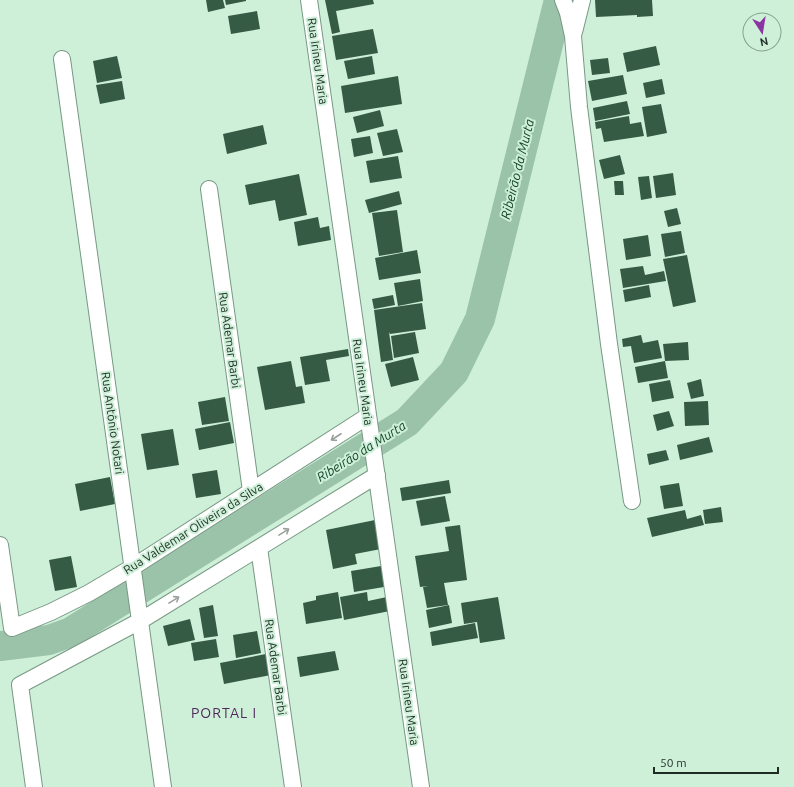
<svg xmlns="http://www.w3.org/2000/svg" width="794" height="787" font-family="Ubuntu,sans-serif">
	<rect width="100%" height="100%" fill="#cef0d9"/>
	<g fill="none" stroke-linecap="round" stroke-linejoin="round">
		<path stroke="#9bc3aa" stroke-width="30" d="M0 646 49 640 71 632 407 422 454 372 480 319 559 0"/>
	</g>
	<path fill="#365b45" d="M206 0H223L225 8 208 12Z
		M225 0H246V1L226 5Z
		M325 0H373L374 4 336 11 340 32 332 34Z
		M595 0H652L653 16 637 17V15L596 17Z
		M257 11 260 29 231 34 228 16Z
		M373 29 378 53 336 60 332 36Z
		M656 46 660 65 627 72 623 53Z
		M117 56 122 78 97 83 93 61Z
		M372 56 375 74 348 79 344 61Z
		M608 58 610 73 592 75 590 60Z
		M623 75 627 94 592 101 588 81Z
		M398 76 402 104 345 113 341 86Z
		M662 79 665 94 646 98 643 83Z
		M122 81 125 99 100 104 96 85Z
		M627 101 630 114 595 121 593 108Z
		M661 104 667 133 647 137 642 107Z
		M380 110 384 126 357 133 353 117Z
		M629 116 630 124 641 122 644 136 604 142 601 128 596 129 595 122Z
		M263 125 267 144 227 154 223 134Z
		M397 129 403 152 383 156 377 133Z
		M370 136 373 153 354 157 351 139Z
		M620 155 625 174 604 179 599 160Z
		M398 156 402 178 370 183 366 161Z
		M673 173 676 195 656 198 653 176Z
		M299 174 307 215 279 221 275 200 249 205 245 185Z
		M649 176 652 198 641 200 638 177Z
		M614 181H623L624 195H615Z
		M399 191 402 204 369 213 365 200Z
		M677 208 681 224 668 227 664 211Z
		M397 210 403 252 379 256 372 213Z
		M318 217 320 228 329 226 331 240 298 246 294 222Z
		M681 231 685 253 665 257 661 234Z
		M648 235 651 256 626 260 623 239Z
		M417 250 421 273 379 280 375 258Z
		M687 255 696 302 673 307 663 259Z
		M643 266 645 275 664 271 666 281 623 288 620 269Z
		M420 279 423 301 398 306 394 283Z
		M649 285 651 297 625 302 623 290Z
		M393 295 395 305 374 309 372 299Z
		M422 303 426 329 390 334 389 332 393 360 381 362 374 310Z
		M415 332 419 353 394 358 391 336Z
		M641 335 643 343 658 340 662 358 634 363 631 346 623 347 622 339Z
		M688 342 689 360 665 361 663 344Z
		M348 349 349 356 326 360 330 381 305 385 300 357Z
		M413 357 419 380 391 387 385 364Z
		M291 361 296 387 302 386 305 403 265 410 257 367Z
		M665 361 668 378 638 383 635 367Z
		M701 379 704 396 691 399 687 383Z
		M670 380 674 398 652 402 649 384Z
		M225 397 229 421 202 425 198 402Z
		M708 401 709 425 685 426 684 402Z
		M669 411 674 426 657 431 653 415Z
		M230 422 234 443 199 450 195 429Z
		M173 429 179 465 147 470 141 434Z
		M709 437 713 452 680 460 677 445Z
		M666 450 669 460 649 465 647 454Z
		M217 470 221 494 196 498 192 474Z
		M110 477 115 504 80 511 75 484Z
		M449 480 451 493 402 501 400 488Z
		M679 483 683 506 664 509 660 486Z
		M445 496 450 521 421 526 416 501Z
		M721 507 723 522 705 524 703 510Z
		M685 510 687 519 701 515 704 525 652 537 647 518Z
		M375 520 381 549 355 554 357 564 333 569 326 530Z
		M460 525 467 580 444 583 448 605 427 608 423 587 428 586 420 587 415 556 449 551 445 527Z
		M71 556 77 587 55 591 49 560Z
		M381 566 384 587 354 592 351 571Z
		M338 592 342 618 306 624 303 603 316 600V596Z
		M367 592 368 601 387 597 390 611 344 620 340 597Z
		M498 597 505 639 480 643 477 622 464 624 461 603Z
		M213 605 218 636 204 638 199 608Z
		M449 605 452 623 429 628 426 610Z
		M190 619 195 640 168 646 163 626Z
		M475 623 478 638 432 646 430 632Z
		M257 631 261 653 236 658 233 635Z
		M216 639 219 657 194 661 191 643Z
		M335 651 339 670 300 677 297 657Z
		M266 654 271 675 224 684 220 663Z"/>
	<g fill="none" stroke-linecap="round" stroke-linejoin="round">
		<g stroke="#789883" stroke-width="18">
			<path id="minor" d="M309 0 421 787
				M563 0 568 13 573 36 579 107 609 344 632 501
				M574 32 582 0
				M62 59 163 787
				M209 189 251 491
				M0 545 12 628 51 612 89 593 133 567 368 416
				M259 548 293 787
				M34 787 20 685 140 621 377 475"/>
		</g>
		<use href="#minor" stroke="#fff" stroke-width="16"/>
	</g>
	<defs><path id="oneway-shaft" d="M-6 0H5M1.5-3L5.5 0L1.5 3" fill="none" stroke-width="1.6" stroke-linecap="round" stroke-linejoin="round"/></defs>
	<g stroke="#9aa09c">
		<use href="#oneway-shaft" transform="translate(336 437) rotate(147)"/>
		<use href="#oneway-shaft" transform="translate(284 532) rotate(-32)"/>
		<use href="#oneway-shaft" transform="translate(174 600) rotate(-32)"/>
	</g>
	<g text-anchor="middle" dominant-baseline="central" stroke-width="4" stroke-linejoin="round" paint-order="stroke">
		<g font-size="12" fill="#1f2c24" stroke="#cef0d9">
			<text transform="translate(318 61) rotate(82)">Rua Irineu Maria</text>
			<text transform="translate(230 340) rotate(82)">Rua Ademar Barbi</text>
			<text transform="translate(363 382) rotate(82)">Rua Irineu Maria</text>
			<text transform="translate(113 423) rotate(82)">Rua Antônio Notari</text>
			<text transform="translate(193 528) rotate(-32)">Rua Valdemar Oliveira da Silva</text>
			<text transform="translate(276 667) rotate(82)">Rua Ademar Barbi</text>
			<text transform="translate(409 702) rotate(82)">Rua Irineu Maria</text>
		</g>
		<g font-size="13" font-style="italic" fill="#14442b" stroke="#cef0d9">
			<text transform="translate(517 169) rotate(-76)">Ribeirão da Murta</text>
			<text transform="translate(361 451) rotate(-32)">Ribeirão da Murta</text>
		</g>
		<g font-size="14" letter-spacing="1" fill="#4f265b" stroke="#cef0d9">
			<text x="224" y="713">PORTAL I</text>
		</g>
	</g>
	<g transform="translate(762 32) rotate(168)"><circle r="19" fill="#cef0d9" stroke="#88a291"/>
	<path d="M0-3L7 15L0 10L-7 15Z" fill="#8b35a3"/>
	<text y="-6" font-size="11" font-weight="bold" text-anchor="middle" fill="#1f2c24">N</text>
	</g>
	<path d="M654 767v6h124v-6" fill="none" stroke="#1f2c24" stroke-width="2"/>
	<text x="660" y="767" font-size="12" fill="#1f2c24" stroke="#cef0d9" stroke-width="3" paint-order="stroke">50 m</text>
</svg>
